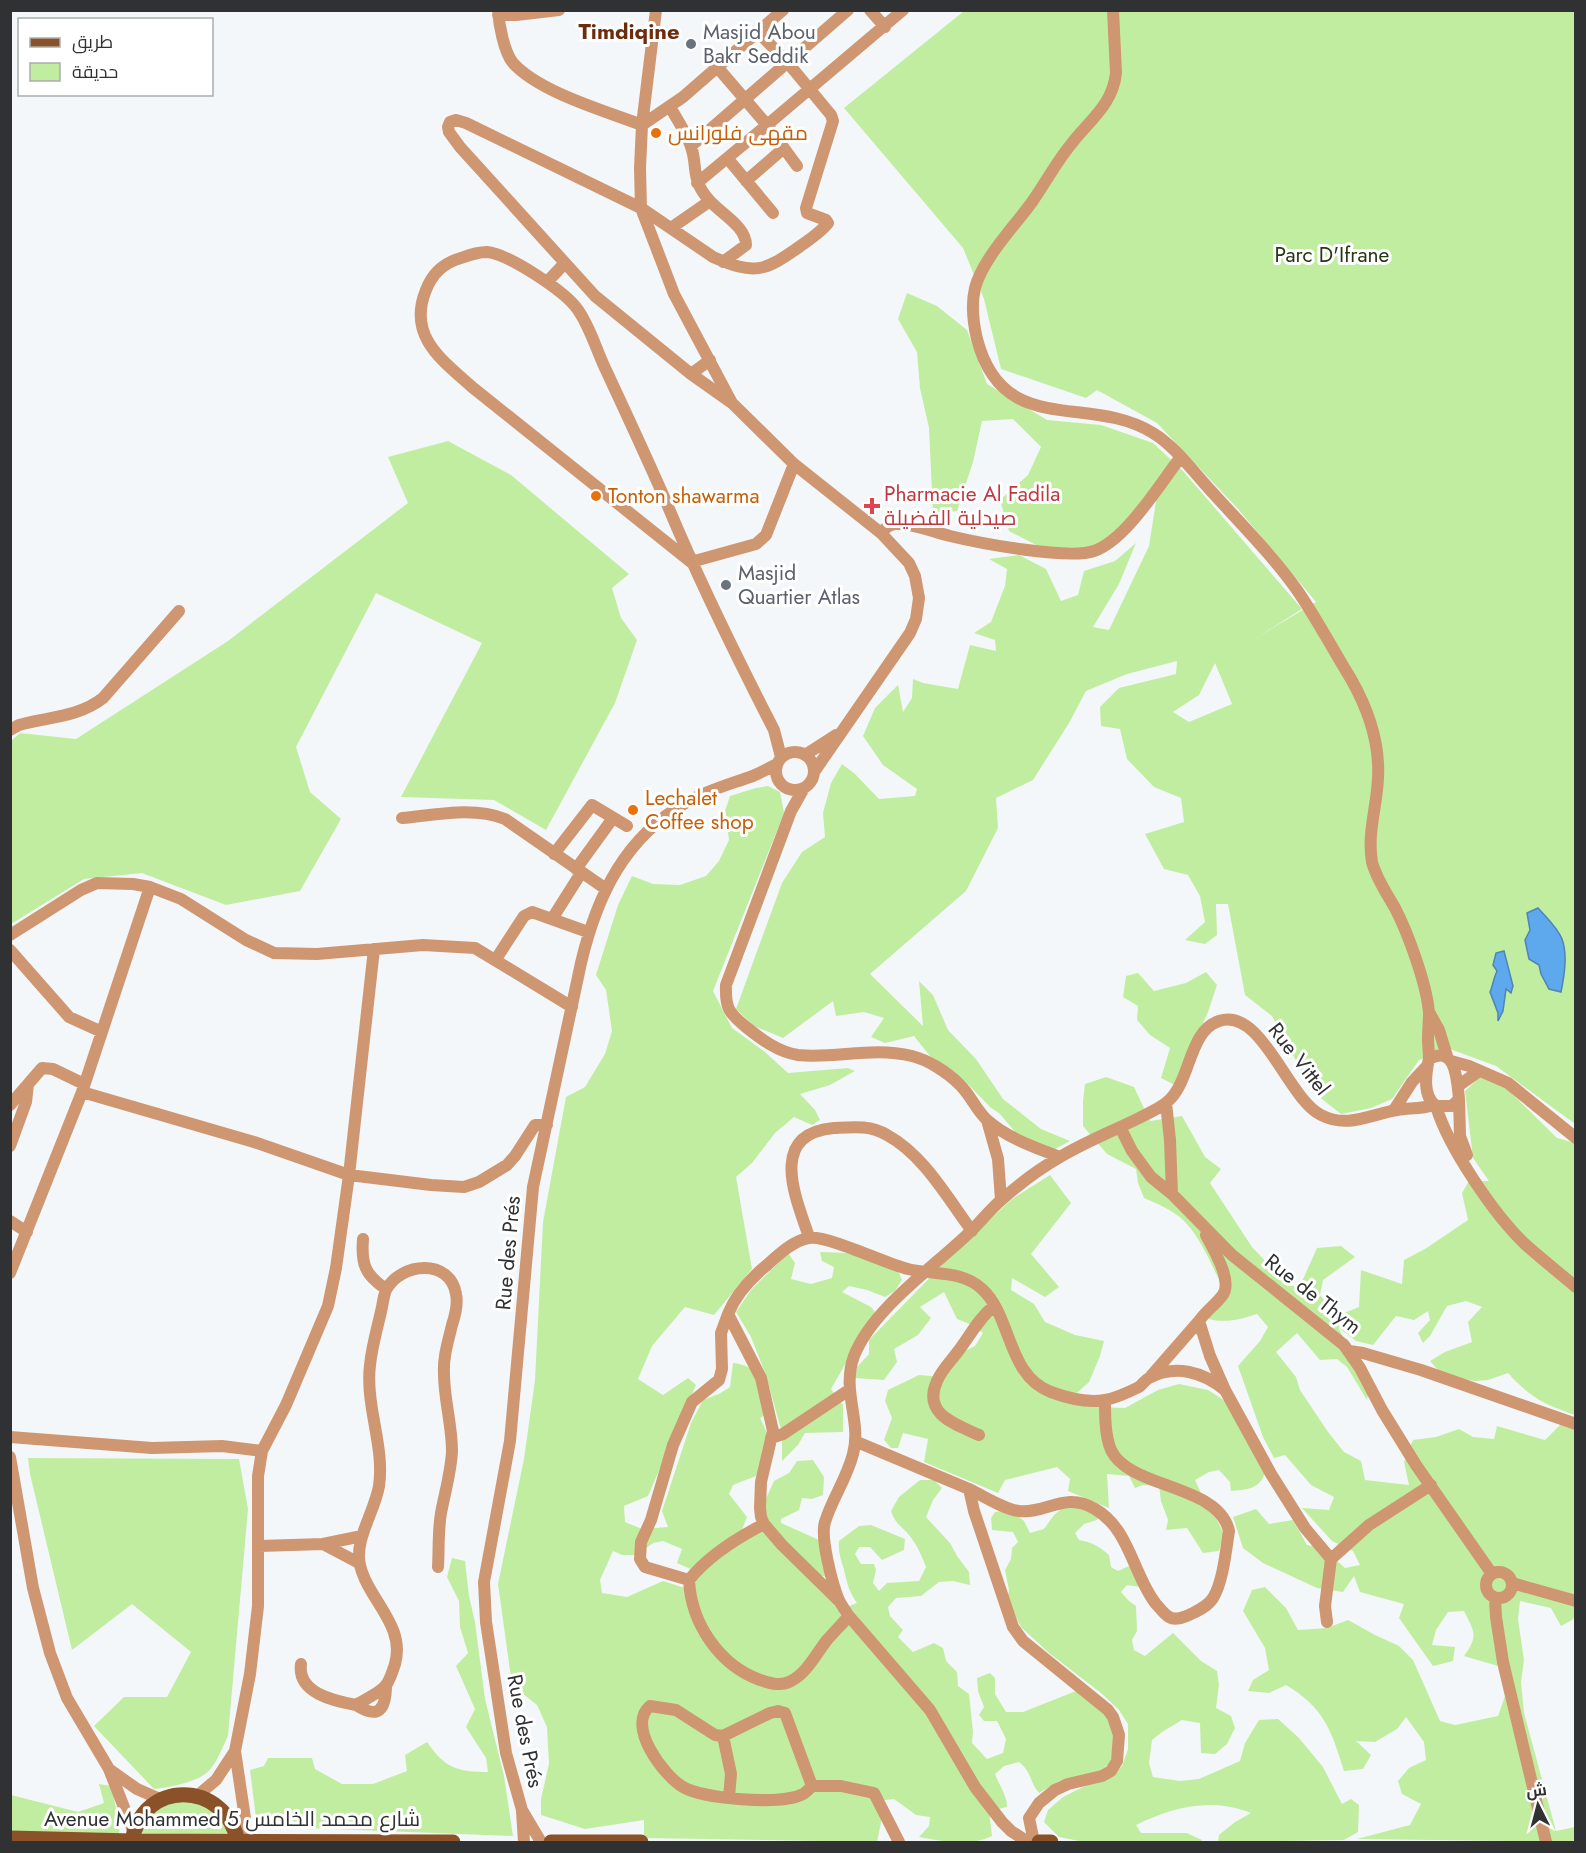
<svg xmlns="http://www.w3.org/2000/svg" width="1586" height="1853" font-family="Jost,Cairo,sans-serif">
	<rect width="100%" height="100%" fill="#f3f7fa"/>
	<path fill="#c1eda0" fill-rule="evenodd" d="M964 11H1575V1124L1496 1066 1450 1049 1419 1060 1392 1099 1371 1108 1341 1114 1313 1092 1272 1016 1245 995 1228 904H1216L1217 935 1205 944 1185 940 1205 922 1200 896 1188 875 1164 869 1145 834 1184 822 1181 798 1154 787 1127 759 1120 729 1101 726 1100 707 1119 688 1176 674 1177 661 1127 674 1086 691 1069 723 1033 780 996 798 998 828 966 891 870 974 923 1026 919 981 933 995 948 1030 976 1059 1003 1099 1041 1129 1070 1141 1053 1150 1016 1133 1000 1114 990 1107 965 1081 934 1061 914 1036 885 1043 871 1037 884 1018 864 1012 836 1016 833 1001 783 1038 754 1026 736 1009 782 883 802 852 825 837 823 813 831 783 842 764 855 774 879 799 915 796 917 789 883 765 863 736 875 708 898 685 903 712 912 698 913 679 923 683 958 689 970 645 996 651 995 640 974 633 991 622 1005 586 1007 569 989 559 1019 555 1046 569 1061 601 1078 595 1084 571 1115 561 1136 543 1119 584 1093 627 1109 630 1149 546 1157 495 1130 523 1094 548 1044 549 1009 531 1000 500 1028 475 1041 447 1013 419 982 421 973 462 957 511 933 514 929 428 920 388 917 352 898 319 907 293 937 306 967 330 987 384 1047 420 1101 425 1153 443 1183 471 1302 609 1256 638 1316 602 1238 509 1157 423 1097 390 1086 398 1001 369 984 299 963 248 844 108ZM1215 663 1232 704 1189 722 1173 712 1199 695Z
		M448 441 511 475 629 574 612 588 621 618 637 640 615 703 546 830 494 800 401 797 482 643 376 593 296 747 310 792 341 819 300 891 226 905 142 873 84 879 11 924V741L20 733 76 739 228 641 408 503 388 457Z
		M768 786 780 792 784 813 713 991 732 1028 765 1052 788 1073 848 1068 855 1071 830 1085 800 1094 815 1110 820 1120 812 1125 794 1117 775 1133 752 1163 736 1177 752 1269 714 1315 685 1307 652 1346 638 1379 663 1395 688 1378 696 1385 648 1496 624 1506 625 1522 642 1529 668 1527 662 1511 691 1423 703 1400 719 1394 730 1387 733 1363C764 1366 761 1389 767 1414L760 1418 769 1437 762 1464 756 1476 733 1485 729 1494 747 1517 741 1532 758 1525 760 1512 774 1481 789 1473 797 1461 813 1460 824 1477 823 1495 812 1499 802 1498 799 1510 781 1519V1523L819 1540 826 1577 817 1574 841 1615 851 1625 862 1622 849 1606 857 1603C848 1589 848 1586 844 1570 841 1559 838 1553 839 1541L859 1526 871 1525 905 1539 904 1550 882 1560 870 1547H859L855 1554 861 1564H874L876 1570 873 1583 879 1591 887 1583 919 1581 926 1567C922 1557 918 1547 912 1539 904 1527 896 1526 891 1511L899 1497 920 1480H934L942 1488 933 1500 926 1517 950 1543 957 1556 969 1572 970 1585 953 1581 939 1582 921 1596 896 1598 888 1607 890 1616 903 1630 898 1637 913 1652 934 1643 943 1648 946 1661 957 1672 958 1686 969 1694 973 1732 972 1743 987 1759 1003 1753 1006 1739 997 1721H984L979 1715 984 1707 978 1691 977 1678 990 1673 995 1678V1694L1006 1712H1023L1076 1691C1083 1697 1101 1707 1106 1714 1116 1727 1114 1750 1110 1764L1099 1771 1059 1781 1039 1793C1029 1781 1032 1772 1019 1762L1004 1766 995 1774C999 1785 1007 1795 1007 1807L989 1811 992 1836C970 1847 941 1841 919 1837L929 1826 930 1817 916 1815 894 1799 876 1801 882 1817 877 1842 644 1838V1820L585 1829 541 1815V1799L549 1764 547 1727 537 1705 512 1685 498 1584 524 1459 535 1380 543 1222 566 1097 585 1087 605 1054 612 1031 606 990 596 975 618 905 632 876 653 884 680 885 706 876 719 861 729 840 725 811 730 796 756 788ZM663 1541 682 1549 677 1563 695 1571 688 1589 663 1581 627 1597 602 1593 600 1580 613 1551 622 1555H637L653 1543Z
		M1206 972 1217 985 1208 1012 1175 1085 1161 1078 1170 1048 1150 1035 1137 1020 1138 1006 1123 997 1126 976 1138 973 1154 991 1186 983Z
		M1106 1077 1134 1087 1150 1121 1182 1116 1205 1157 1221 1169 1210 1183 1252 1247 1289 1286H1300L1317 1248 1341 1246 1355 1257 1323 1280 1320 1295 1337 1316 1359 1307 1361 1270 1402 1284 1404 1260 1425 1249 1468 1220 1462 1193 1469 1181H1489L1473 1158 1465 1091 1480 1077 1504 1086 1557 1138 1575 1143V1415C1543 1404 1531 1398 1508 1373L1488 1380 1475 1381 1443 1376 1430 1361 1445 1352 1472 1342 1468 1322 1482 1307 1466 1301 1447 1306 1430 1336 1423 1343 1418 1333 1430 1320 1428 1311 1414 1320 1396 1316 1373 1345 1356 1341 1338 1327 1369 1389 1367 1400 1347 1367 1337 1359 1320 1360 1297 1333 1276 1352 1296 1377 1300 1390 1328 1432 1344 1452 1361 1461 1365 1480 1409 1485 1404 1462 1413 1440 1436 1437 1459 1429 1473 1437 1494 1439 1497 1426 1545 1440 1562 1423 1575 1428V1616L1572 1620 1561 1626 1551 1608 1520 1601 1518 1619 1524 1660 1521 1682 1524 1713 1556 1831 1575 1827V1842L1357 1839 1410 1825 1421 1804 1402 1794 1398 1781 1409 1768 1426 1760 1424 1742 1406 1717 1397 1729 1375 1742 1356 1741 1371 1755 1363 1769 1344 1771C1331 1729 1324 1708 1286 1685L1269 1693 1248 1691 1253 1680 1269 1670 1265 1648 1243 1611 1252 1590 1265 1587 1286 1608 1298 1630 1327 1628 1348 1620 1375 1635 1399 1646 1413 1660 1440 1721 1455 1725 1498 1716 1505 1696 1498 1666 1464 1656C1479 1636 1474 1631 1464 1611L1448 1612 1436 1630 1432 1645 1455 1647 1453 1661 1433 1666 1399 1618 1404 1604 1360 1592 1354 1576 1343 1592 1317 1588 1263 1563 1243 1548 1233 1517 1256 1509 1269 1524 1293 1520 1307 1545 1323 1548 1345 1568 1360 1565 1353 1551 1332 1541 1302 1508 1329 1510 1334 1497 1311 1485 1285 1455 1274 1458 1263 1437 1238 1366 1260 1341 1268 1327 1257 1314C1239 1320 1226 1323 1208 1319L1225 1292C1213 1269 1203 1241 1185 1222 1175 1211 1158 1204 1144 1198L1138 1183 1136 1169 1107 1154 1083 1126V1101L1085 1084Z
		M1050 1175 1071 1203 1031 1254 1059 1287 1045 1297 1012 1278 1011 1290 1034 1304 1045 1322 1075 1335 1104 1341 1100 1356 1089 1382 1068 1401 1097 1407 1125 1408 1158 1390 1179 1384 1208 1390 1227 1402 1265 1472C1261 1489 1246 1490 1231 1491L1230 1482 1219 1470 1209 1472 1195 1480 1201 1493 1210 1506 1224 1534 1219 1551 1203 1553 1187 1528 1166 1530 1168 1520 1161 1501 1159 1486 1143 1485 1135 1488 1129 1476 1107 1474 1109 1508 1068 1491 1070 1479 1057 1467 1005 1480 998 1493 924 1462 928 1439 903 1433 898 1448H891L884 1440 892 1418 885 1401 888 1390 919 1375 942 1377 956 1355 975 1346 983 1333 972 1325 957 1319 944 1292 920 1307 931 1318 918 1335 894 1349 897 1362 884 1380 855 1378 857 1367 869 1354V1340L950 1257 1012 1199Z
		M820 1252 848 1253 896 1266 902 1280 895 1291 885 1297 867 1290 849 1286 842 1292 871 1307 875 1312 831 1389 843 1405V1432L805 1433 798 1445 782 1461V1433L766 1375 751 1337 736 1312 751 1290 788 1253 795 1263 791 1279 811 1284 832 1278 834 1267 822 1261Z
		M28 1458 239 1459 248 1509 228 1736C223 1746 219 1758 212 1767 202 1782 171 1787 154 1789L94 1726 124 1697H167L191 1652 132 1604 72 1650 30 1474Z
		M1067 1504 1100 1514 1097 1520 1084 1524 1075 1533 1079 1540C1092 1542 1100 1547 1109 1555L1111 1567 1118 1571 1129 1566 1138 1573 1140 1587 1127 1585 1121 1592 1129 1601 1136 1606 1137 1631 1132 1640 1134 1650 1145 1656 1173 1633 1201 1661 1217 1671 1219 1685 1216 1708 1231 1716 1235 1728 1227 1744 1215 1754 1201 1753 1200 1723 1182 1720 1162 1732 1152 1740 1149 1763 1153 1777 1180 1781 1199 1779 1240 1761 1245 1743 1259 1720 1278 1719 1299 1738 1323 1767 1342 1804 1351 1799 1359 1805 1358 1832 1344 1840 1218 1842 1219 1835 1235 1822 1251 1813C1211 1797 1173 1807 1136 1825L1141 1833H1187L1202 1840 1201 1842H1084L1059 1837 1044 1822 1048 1810 1063 1797 1083 1787 1113 1776 1122 1766 1128 1749V1724L1119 1710 1101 1693 1049 1653 1021 1627 1007 1599 1009 1590 1005 1570 1011 1559 1012 1548 1018 1542 1013 1532 992 1530 991 1518 995 1512 1010 1510 1024 1521 1030 1533 1044 1529 1054 1515Z
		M452 1558 465 1561 469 1596 475 1622 485 1699 504 1776 513 1836 257 1826 250 1770 264 1766 268 1758H312L315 1769 342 1784H373L407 1771 405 1755 427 1742C445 1768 457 1772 488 1772L486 1758 466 1727 475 1709 456 1666 468 1653 460 1627 459 1601 447 1577Z
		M99 1784 111 1786 120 1825 118 1842H11V1795L78 1812 104 1803Z
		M183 1800C213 1804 215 1810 229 1834H142C145 1813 165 1804 183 1800Z"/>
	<path fill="#5ea8ee" stroke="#5084b6" stroke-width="1.5" d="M1538 908C1546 917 1557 927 1562 939 1568 955 1564 977 1561 992L1549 989 1541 974 1539 965 1529 959 1525 940 1530 930 1527 913Z
		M1504 951 1513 986 1511 993 1506 989 1503 1011 1498 1021V1013L1490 992C1493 986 1493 979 1497 971L1493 965 1496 953Z"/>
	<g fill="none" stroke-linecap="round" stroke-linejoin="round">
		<path stroke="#cf9672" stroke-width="12" d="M498 10C499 25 504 52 513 63 539 92 605 111 642 125L656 10
			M783 10 683 97 642 125 640 168 641 208 674 294 732 403 794 464 881 533 909 563 915 576 919 598 916 619 910 633 814 772
			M870 10 885 27
			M1113 10 1116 73C1113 104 1090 120 1072 143 1057 161 1046 182 1032 202 1014 227 983 258 975 288 971 305 973 322 977 339 1003 439 1089 393 1153 433 1176 447 1194 473 1212 492 1241 524 1272 555 1297 590 1317 619 1333 650 1351 679 1368 709 1380 743 1378 778 1377 806 1367 833 1372 862 1376 878 1387 894 1395 908 1408 933 1427 985 1429 1013 1429 1021 1428 1030 1428 1039 1428 1045 1429 1052 1429 1058 1426 1073 1422 1096 1436 1106H1452L1459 1099C1457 1080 1456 1044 1429 1059
			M498 15H516L559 10
			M718 68 767 125 903 10
			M670 107C677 119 685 131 690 144 699 166 689 177 709 200 720 213 746 226 746 245L723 262
			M691 146 848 10
			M728 159 773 213
			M746 181 784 148
			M697 183 767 125 797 166
			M671 228 710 201
			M547 282 565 263
			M691 374 710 360
			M732 403 691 374 595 296 460 147 449 132 448 127 450 122 456 120 466 123 641 208 713 257C754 275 764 272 799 247 809 240 821 232 828 223L826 220 807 213 806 208 833 121 831 115 788 63 759 33
			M881 533C885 528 889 524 896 524 913 523 933 532 950 536 979 543 1068 560 1094 551 1126 540 1159 485 1180 458
			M10 730 19 725C48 717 79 717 103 698L179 611
			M776 771a19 19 0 1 1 38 0a19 19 0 1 1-38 0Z
			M805 755 836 735
			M781 757 774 730C736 656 699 581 667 504 647 458 626 413 605 368 596 349 590 327 578 310 566 292 509 254 487 252 479 252 469 255 461 258 443 263 432 274 426 290 407 336 442 360 472 387L691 562 756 544 766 535 794 464
			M804 788 791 811 726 985C725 1008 729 1013 746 1027 761 1039 778 1052 798 1055 837 1059 871 1046 912 1056 928 1060 947 1072 959 1084 970 1094 976 1110 987 1120 1007 1138 1036 1148 1060 1157
			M402 818C435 815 473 806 505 819L606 889
			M554 854 592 805 627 826
			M576 869 613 818
			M552 919 581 873
			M10 935 81 890 97 883 133 884 150 887 181 899 246 940 274 953 317 954 423 945 475 948 572 1007
			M10 950 69 1017 102 1032
			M496 959 524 916 532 912 588 932
			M1429 1012 1439 1030 1447 1056
			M1451 1061 1469 1066 1508 1083 1576 1138
			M1458 1086 1479 1071
			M82 1092 254 1142 349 1175 374 949
			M1459 1099 1460 1136 1467 1155
			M1166 1103 1170 1140 1172 1194
			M10 1105 42 1068 53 1069 84 1084
			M1436 1106C1448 1147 1495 1216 1526 1245 1542 1259 1559 1273 1576 1287
			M1394 1110 1412 1082 1426 1067
			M987 1120 998 1159 1001 1200
			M1120 1127 1132 1151 1151 1177 1172 1194 1232 1255 1344 1345 1360 1368 1382 1410 1416 1465 1492 1574
			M10 1146 26 1102 28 1084
			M10 1221 27 1232
			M1206 1235C1213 1249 1234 1282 1222 1296 1215 1305 1206 1311 1199 1321L1210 1356 1225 1390 1271 1474 1305 1528 1331 1559
			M809 1237C796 1198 767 1134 834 1128 853 1127 870 1125 887 1135 924 1155 948 1199 972 1231
			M363 1239C361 1264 365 1275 386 1289
			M10 1273 82 1092 150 887
			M1349 1351 1363 1353 1421 1370 1576 1424
			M1151 1376 1199 1321
			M979 1435C955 1424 922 1414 937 1381 942 1369 952 1360 959 1350 971 1334 979 1318 994 1306
			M10 1437 152 1448 222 1446 262 1451
			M771 1438 783 1434 849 1390
			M857 1442 969 1489 974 1511 1013 1627 1023 1641 1108 1710 1113 1717 1119 1735 1117 1761 1111 1771 1102 1776 1068 1784 1055 1790 1039 1803 1029 1818 1034 1842
			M10 1457 33 1588 50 1653 67 1698 109 1769 134 1833
			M969 1489C984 1496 1003 1509 1019 1511 1047 1514 1065 1491 1095 1509 1130 1529 1133 1575 1156 1604 1160 1608 1164 1614 1169 1617 1176 1621 1184 1617 1191 1614 1199 1610 1208 1606 1213 1598 1223 1582 1226 1550 1229 1531 1219 1484 1129 1489 1111 1450 1105 1436 1105 1416 1105 1400
			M764 1524C737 1538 708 1556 689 1580 691 1623 719 1665 760 1680 770 1683 780 1687 791 1681 807 1673 816 1654 827 1640 834 1632 842 1624 849 1616
			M323 1544 362 1536
			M259 1546 323 1544 359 1563
			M1486 1585a13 13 0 1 1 26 0a13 13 0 1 1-26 0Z
			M689 1580 645 1567 640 1559 641 1542 651 1520 673 1445 692 1402 719 1380 722 1369 721 1333 728 1314
			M1512 1583 1576 1601
			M1495 1598 1496 1617 1503 1662 1546 1842
			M838 1600 782 1545 764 1524 761 1517 760 1508 761 1482 773 1431 761 1378 728 1314C736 1294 750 1279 767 1265 778 1255 794 1240 809 1238 828 1235 886 1264 908 1269 932 1275 962 1270 982 1289 1012 1316 1007 1376 1051 1392 1067 1398 1087 1403 1105 1400 1116 1398 1129 1392 1139 1387 1143 1384 1145 1380 1149 1378 1176 1364 1203 1372 1225 1390
			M1327 1622 1325 1606 1331 1559 1369 1525 1431 1485
			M301 1664C297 1693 334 1701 356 1705 365 1699 380 1693 386 1685 390 1680 393 1670 395 1664 406 1625 368 1600 360 1565 354 1540 375 1511 379 1486 385 1447 365 1405 370 1365 372 1345 378 1326 382 1307 383 1302 384 1294 386 1290 401 1262 450 1258 456 1294 458 1303 455 1316 452 1325 448 1342 443 1357 444 1374 444 1399 452 1425 452 1451 451 1472 445 1492 441 1513 438 1530 439 1549 438 1567
			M356 1705C379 1720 386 1709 386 1685
			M650 1706 676 1710 715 1735 723 1736 770 1713 778 1711 785 1713 812 1786C809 1789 806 1793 801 1795 779 1805 704 1799 683 1787 664 1776 626 1726 650 1706Z
			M723 1736 731 1774 729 1797
			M110 1770 137 1789 162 1800
			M812 1786H841L874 1793 899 1842
			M197 1796 216 1780 235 1751
			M522 1811 524 1842
			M238 1840 245 1829V1818L235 1751 250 1674 258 1606V1476L262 1451 286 1405 328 1306 336 1268 349 1175 431 1185 464 1187 479 1182 507 1165 515 1156 535 1125H547
			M541 1842 522 1810 506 1753 486 1622 484 1582 510 1441 533 1187 581 963C597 895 625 837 687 802 706 791 727 785 747 778 757 775 767 769 777 764
			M1028 1842 1011 1831 1002 1822 975 1787 930 1710 849 1616C845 1610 841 1605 838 1598 832 1582 820 1537 825 1522 832 1499 847 1478 853 1454 862 1421 841 1391 854 1356 873 1308 934 1267 971 1231 981 1221 990 1210 1000 1201 1018 1185 1039 1169 1060 1157 1085 1142 1113 1131 1139 1118 1148 1113 1159 1109 1167 1102 1191 1083 1188 1031 1219 1021 1262 1007 1287 1098 1321 1115 1348 1129 1371 1114 1397 1110 1409 1108 1422 1109 1433 1105"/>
		<path stroke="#8b5128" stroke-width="15" d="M10 1838 133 1841 453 1842
			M132 1842C141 1779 225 1779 238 1842
			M551 1842H641
			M1039 1842H1051"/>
	</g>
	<g fill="#6b7280" stroke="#fff" stroke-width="2">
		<circle cx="691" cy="44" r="6"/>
		<circle cx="726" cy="585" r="6"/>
	</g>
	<g fill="#e8710a" stroke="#fff" stroke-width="2">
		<circle cx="656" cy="133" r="6"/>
		<circle cx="596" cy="496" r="6"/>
		<circle cx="633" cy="810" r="6"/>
	</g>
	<path fill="#e0444e" stroke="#fff" stroke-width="2" d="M869 497h6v6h6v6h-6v6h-6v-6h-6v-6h6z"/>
	<g text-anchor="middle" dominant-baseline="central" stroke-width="6" stroke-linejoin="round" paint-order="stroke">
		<g font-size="21" fill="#5b616d" stroke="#fff" text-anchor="start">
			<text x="703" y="32">Masjid Abou<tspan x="703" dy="24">Bakr Seddik</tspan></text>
			<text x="738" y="573">Masjid<tspan x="738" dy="24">Quartier Atlas</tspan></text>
		</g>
		<g font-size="21" fill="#c56008" stroke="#fff" text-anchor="start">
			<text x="668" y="133">مقهى فلورانس</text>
			<text x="608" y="496">Tonton shawarma</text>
			<text x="645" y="798">Lechalet<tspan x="645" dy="24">Coffee shop</tspan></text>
		</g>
		<g font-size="21" fill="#253814" stroke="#fff">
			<text x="1332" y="255">Parc D'Ifrane</text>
		</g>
		<g font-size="21" fill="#be3a42" stroke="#fff" text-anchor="start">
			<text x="884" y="494">Pharmacie Al Fadila<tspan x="884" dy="24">صيدلية الفضيلة</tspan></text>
		</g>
		<g font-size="21" fill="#303133" stroke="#fff">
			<text transform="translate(1299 1059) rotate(52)">Rue Vittel</text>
			<text transform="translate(508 1253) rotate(-85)">Rue des Prés</text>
			<text transform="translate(1313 1294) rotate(38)">Rue de Thym</text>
			<text transform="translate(525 1731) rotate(79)">Rue des Prés</text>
			<text x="232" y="1819">Avenue Mohammed 5 شارع محمد الخامس</text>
		</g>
		<g font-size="22" font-weight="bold" fill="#6c2c0d" stroke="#fff">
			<text x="629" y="31">Timdiqine</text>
		</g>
	</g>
	<rect width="1586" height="1853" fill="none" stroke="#303133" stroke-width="24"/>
	<rect x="18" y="18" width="195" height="78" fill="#ffffff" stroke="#acadad" stroke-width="1.5"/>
	<rect x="30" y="38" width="30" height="9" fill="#8b5128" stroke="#acadad" stroke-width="1.5"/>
	<text x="72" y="48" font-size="18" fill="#303133">طريق</text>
	<rect x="30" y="63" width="30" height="18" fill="#c1eda0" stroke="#acadad" stroke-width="1.5"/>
	<text x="72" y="78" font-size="18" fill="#303133">حديقة</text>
	<g transform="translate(1538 1805) rotate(354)" stroke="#ffffff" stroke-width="4.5" paint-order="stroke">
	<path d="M0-4.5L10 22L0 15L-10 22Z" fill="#303133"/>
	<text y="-9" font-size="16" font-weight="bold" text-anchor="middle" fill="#303133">ش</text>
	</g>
</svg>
